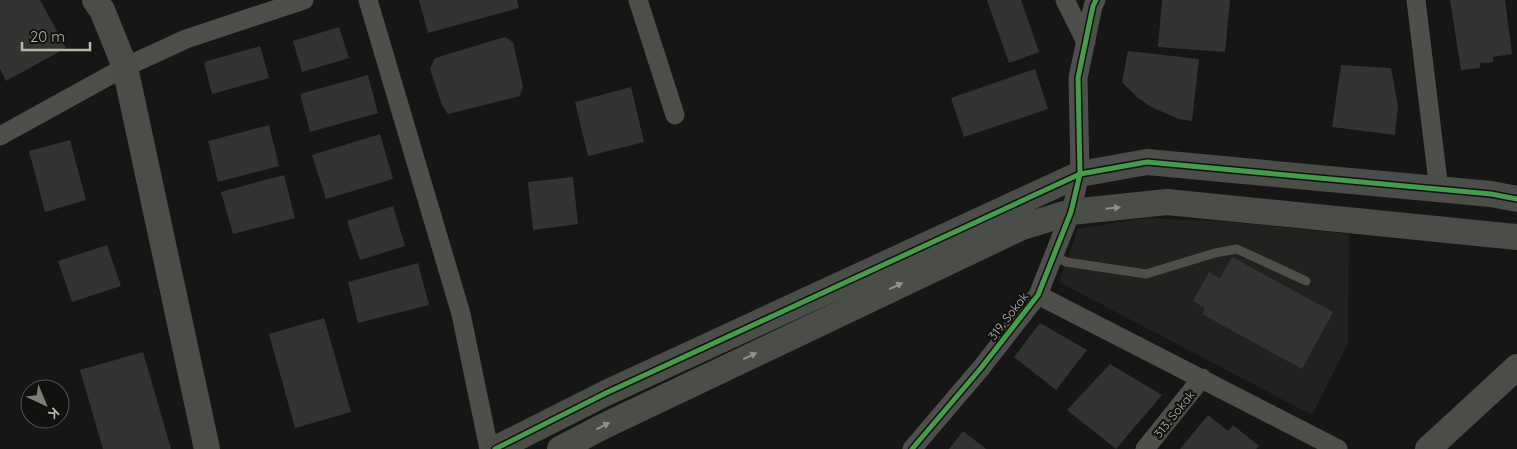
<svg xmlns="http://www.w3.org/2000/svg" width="1517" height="449" font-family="Quicksand,sans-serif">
	<rect width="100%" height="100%" fill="#161616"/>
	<path fill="#202220" d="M1146 218 1232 222 1349 234 1348 343 1312 415 1059 282 1078 229Z"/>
	<path fill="#333432" d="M0 0H40L66 48 6 81 0 69Z
		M419 0H517L519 8 428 33Z
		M987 0H1021L1039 52 1009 63Z
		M1162 0H1230L1225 52 1158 47Z
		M1450 0H1505L1512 54 1493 57V62L1480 63V68L1461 70Z
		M339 27 349 58 302 72 293 41Z
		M505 37 513 42 523 86 520 96 448 114 442 105 430 69 435 58Z
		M260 46 269 78 212 94 204 62Z
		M1128 51 1199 59 1192 121 1179 119 1151 107 1137 97 1122 82Z
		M1341 65 1391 68 1398 106 1395 135 1332 127Z
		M1035 69 1048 109 964 137 951 98Z
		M368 75 378 113 310 132 300 94Z
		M631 87 644 142 588 156 575 102Z
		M269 125 279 166 218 182 208 141Z
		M380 134 393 179 326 199 312 155Z
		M70 140 86 200 45 212 29 151Z
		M284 175 295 218 233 234 221 192Z
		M573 177 578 224 533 230 528 182Z
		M393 206 405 246 360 260 347 221Z
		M107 245 121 286 72 302 58 261Z
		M1232 257 1333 312 1302 369 1202 314 1205 308 1193 301 1209 272 1220 278Z
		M418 263 429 305 358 323 348 282Z
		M324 318 351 412 295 428 269 334Z
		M1040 323 1087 350 1056 390 1014 357Z
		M143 352 171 449H103L80 370Z
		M1110 364 1162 395 1116 449 1067 410Z
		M1208 415 1228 431 1233 425 1259 446 1256 449H1180Z
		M963 431 986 449H949Z"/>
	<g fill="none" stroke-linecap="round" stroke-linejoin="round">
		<path stroke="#4e4f4a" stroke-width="9" d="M1054 255 1066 262 1146 274 1215 253 1237 249 1306 281"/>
		<path stroke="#4e4f4a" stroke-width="19" d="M368 0 461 314 489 449
			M638 0 675 115
			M1065 0 1086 42
			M1416 0 1439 190
			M0 136 125 67 186 39 304 0
			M1038 295 1338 449
			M912 449 981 368 1038 295 1071 212 1080 174 1078 78 1093 6 1096 0
			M1145 449 1202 378"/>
		<path stroke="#4b4d48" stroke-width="26" d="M95 0 102 10 125 67 207 449
			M495 449 606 393 1080 174 1147 162 1491 194 1517 199
			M560 449 604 426 1022 227 1071 212 1167 202 1517 237
			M1428 449 1517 367"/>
		<g stroke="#111210" stroke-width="8">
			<path id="cycleway" d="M495 449 606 393 1080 174 1147 162 1491 194 1517 199
				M912 449 981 368 1038 295 1071 212 1080 174 1078 78 1093 6 1096 0"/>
		</g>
		<use href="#cycleway" stroke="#469c4c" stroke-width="5"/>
	</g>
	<defs><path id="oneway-solid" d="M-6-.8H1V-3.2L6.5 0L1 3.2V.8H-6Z" transform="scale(1.25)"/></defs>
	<g fill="#8f9385">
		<use href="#oneway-solid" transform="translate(1113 208) rotate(-6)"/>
		<use href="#oneway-solid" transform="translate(896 286) rotate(-25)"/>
		<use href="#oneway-solid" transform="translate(750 356) rotate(-25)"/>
		<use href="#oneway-solid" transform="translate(603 426) rotate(-27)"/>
	</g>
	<g text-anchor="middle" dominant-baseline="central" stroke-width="4.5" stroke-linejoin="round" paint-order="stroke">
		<g font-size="12" fill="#b4b8a6" stroke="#111210">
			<text transform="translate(1008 316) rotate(-52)">319. Sokak</text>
			<text transform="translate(1174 414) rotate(-51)">313. Sokak</text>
		</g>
	</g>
	<g transform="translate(45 404) rotate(136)"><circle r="24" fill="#111210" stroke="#52544c"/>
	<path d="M0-4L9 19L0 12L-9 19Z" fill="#7d7f74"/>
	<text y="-8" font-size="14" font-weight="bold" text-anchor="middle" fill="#b4b8a6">K</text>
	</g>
	<path d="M22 42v8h68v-8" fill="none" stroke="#b4b8a6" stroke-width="2.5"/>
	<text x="30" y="42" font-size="15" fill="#b4b8a6" stroke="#111210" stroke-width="4" paint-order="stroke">20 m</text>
</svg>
